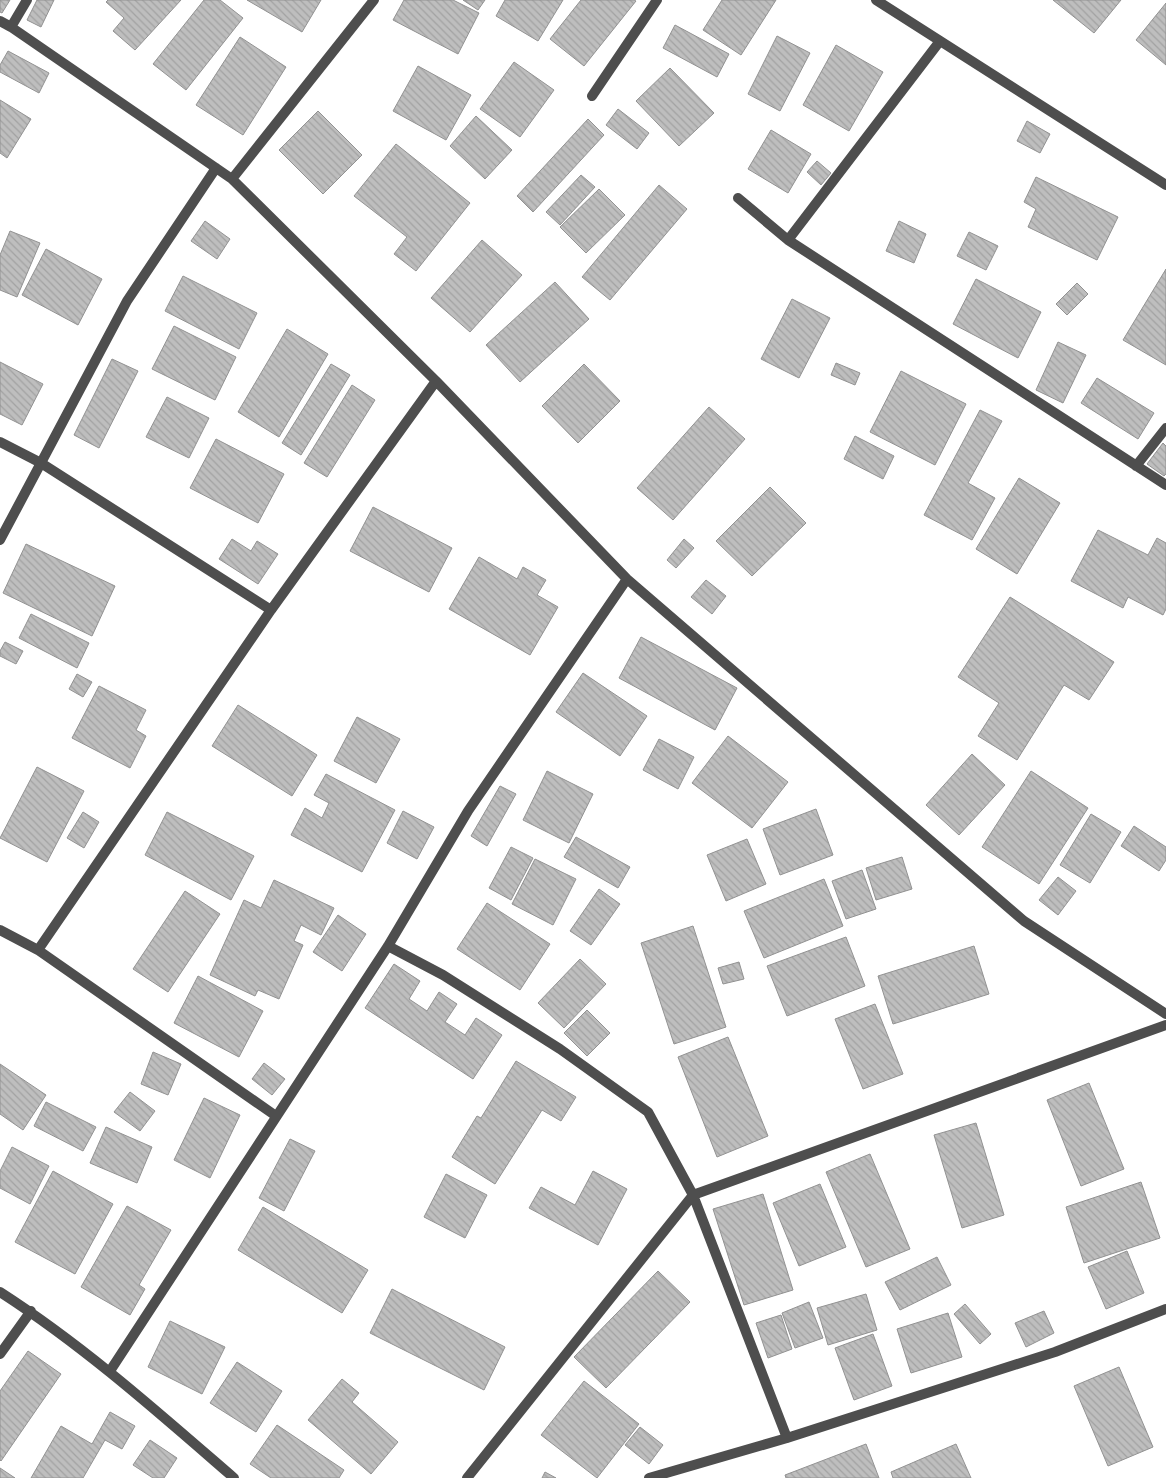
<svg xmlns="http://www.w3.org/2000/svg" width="1166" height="1478" font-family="Rubik,sans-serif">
	<defs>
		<pattern id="building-back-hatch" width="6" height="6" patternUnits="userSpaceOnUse" patternTransform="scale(1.25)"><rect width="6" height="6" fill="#bebebe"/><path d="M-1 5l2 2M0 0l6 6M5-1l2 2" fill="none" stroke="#a2a2a2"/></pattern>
	</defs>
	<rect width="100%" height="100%" fill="#fff"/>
	<path fill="url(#building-back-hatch)" stroke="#929292" d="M0 0H10L2 13 0 12Z
		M37 0H54L41 27 27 20Z
		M108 0H181L135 50 113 31 124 18 106 2Z
		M204 0H220L243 18 186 90 153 64Z
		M247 0H321L302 32Z
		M404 0H453L479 13 458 54 393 20Z
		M463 0H485L478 10Z
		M505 0H563L538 41 496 16Z
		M581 0H634L636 1 584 66 550 39Z
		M722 0H776L741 55 703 30Z
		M1053 0H1121L1094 33Z
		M1166 3V65L1136 40Z
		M675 25 729 54 717 77 663 48Z
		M777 36 810 53 780 111 748 94Z
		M240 37 286 67 243 135 196 105Z
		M836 45 883 72 849 131 803 105Z
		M8 51 49 73 39 93 0 72V65Z
		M514 62 554 90 520 137 480 109Z
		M418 66 471 95 446 140 393 111Z
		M670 68 714 113 679 146 636 101Z
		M0 100 31 119 7 158 0 153Z
		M618 109 649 133 637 149 606 125Z
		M318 111 362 155 323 194 279 150Z
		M476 116 512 150 485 179 450 146Z
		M588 119 604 135 533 212 517 196Z
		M1027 121 1050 134 1040 153 1017 141Z
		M771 130 811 154 788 193 748 169Z
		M396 144 470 203 416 271 394 254 407 237 354 196Z
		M817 161 831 173 821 185 807 172Z
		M581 175 595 187 560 225 546 212Z
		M1036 177 1118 217 1097 260 1028 227 1036 209 1024 202Z
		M659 185 687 209 610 300 582 277Z
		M599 189 625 215 586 253 560 227Z
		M205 221 230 239 217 259 191 241Z
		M899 221 926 234 914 263 886 251Z
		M10 231 40 243 17 297 0 290V255Z
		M969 232 998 246 986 270 957 256Z
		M482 240 522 275 470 332 431 298Z
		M46 249 102 279 78 325 22 295Z
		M1166 269V365L1123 340Z
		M183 276 257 313 239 349 165 311Z
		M976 279 1041 312 1018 358 953 324Z
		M555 282 589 319 520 382 486 345Z
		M1077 283 1088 294 1067 315 1056 304Z
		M792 299 830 318 799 378 761 359Z
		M174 326 236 357 215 400 152 369Z
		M287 329 328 354 279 437 238 412Z
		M1058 342 1086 355 1063 403 1036 390Z
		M112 359 138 371 99 448 74 435Z
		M0 362 43 384 22 425 0 414Z
		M836 363 860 373 855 385 831 375Z
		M331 364 350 375 301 455 282 443Z
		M584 364 620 401 578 443 542 406Z
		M901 371 966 404 935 465 870 432Z
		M1097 378 1154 413 1138 439 1081 403Z
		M352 385 375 400 327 477 304 463Z
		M167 397 209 418 189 458 146 437Z
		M709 407 745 439 673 520 637 488Z
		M980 410 1002 421 968 483 995 498 972 540 924 515Z
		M855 436 894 456 883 479 844 459Z
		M216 439 284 474 258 523 190 488Z
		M1163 443 1166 446V474L1164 476 1147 464Z
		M1019 478 1060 503 1017 574 976 549Z
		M770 487 806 523 752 576 716 541Z
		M373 507 452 548 429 592 350 551Z
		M1098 530 1148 555 1157 538 1166 543V609L1163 615 1128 597 1123 608 1071 581Z
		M232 539 251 551 257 541 278 554 258 584 219 559Z
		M684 539 694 548 676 568 667 560Z
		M26 544 115 586 92 636 3 593Z
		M479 557 517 579 523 567 546 580 537 595 558 607 530 655 449 609Z
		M706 580 726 596 712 614 691 597Z
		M1010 597 1114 662 1089 700 1064 685 1017 760 978 736 999 703 958 677Z
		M31 614 89 643 77 668 19 638Z
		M641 637 737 688 715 730 619 678Z
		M5 642 23 651 16 664 0 656V651Z
		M583 673 647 716 620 756 556 712Z
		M77 674 92 682 83 697 69 689Z
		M99 686 146 710 136 730 146 736 130 768 72 738Z
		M238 705 317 755 292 796 212 746Z
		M357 717 400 739 376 783 334 761Z
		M728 736 788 782 752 828 692 783Z
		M659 739 694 757 678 789 643 770Z
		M972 754 1005 785 959 835 926 805Z
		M37 767 84 791 47 862 0 838Z
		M547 771 593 794 569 843 523 820Z
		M1031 771 1088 808 1039 884 982 847Z
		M326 774 395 810 362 872 291 835 305 808 322 818 329 803 314 795Z
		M500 786 516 794 487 846 471 836Z
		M816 809 833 855 780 875 763 829Z
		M403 811 434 827 417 859 387 843Z
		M83 812 99 822 84 848 67 838Z
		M167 812 254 856 231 900 145 855Z
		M1091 814 1121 832 1090 883 1060 865Z
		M1134 826 1166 847V860L1159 871 1121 846Z
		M576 837 630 867 618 888 564 857Z
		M747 839 766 884 726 901 707 855Z
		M511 847 533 858 511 900 489 888Z
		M902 857 912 889 876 900 866 868Z
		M535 859 576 879 553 925 512 904Z
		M862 870 876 909 846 919 832 881Z
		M1058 877 1076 891 1058 915 1039 900Z
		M824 879 843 926 764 958 744 911Z
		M274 880 334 908 321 935 301 925 294 941 303 945 279 999 258 990 255 996 210 975 244 900 261 908Z
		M599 889 620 904 591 945 570 931Z
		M185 891 220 914 168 992 133 969Z
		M487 903 550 944 520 990 457 949Z
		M338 915 366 934 342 971 313 952Z
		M693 926 726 1027 674 1044 641 943Z
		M846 937 865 986 787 1016 767 966Z
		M974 946 989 994 893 1024 878 976Z
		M580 959 606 984 564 1028 538 1003Z
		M739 962 744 979 723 984 718 968Z
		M394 964 420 981 409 999 427 1011 439 992 457 1004 445 1022 465 1035 476 1018 502 1035 473 1079 365 1008Z
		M198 976 263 1011 239 1057 174 1023Z
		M875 1004 903 1074 863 1089 835 1019Z
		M587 1010 610 1033 587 1056 564 1033Z
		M728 1037 768 1136 717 1157 678 1057Z
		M153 1052 181 1064 168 1095 141 1084Z
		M516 1061 576 1097 561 1121 542 1110 495 1184 452 1157 477 1116 481 1118Z
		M264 1063 285 1079 272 1095 252 1079Z
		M0 1064 46 1095 23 1130 0 1114Z
		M1089 1083 1124 1169 1081 1186 1047 1100Z
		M130 1092 155 1111 140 1131 114 1112Z
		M204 1098 240 1115 210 1178 174 1160Z
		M46 1102 96 1127 83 1151 34 1126Z
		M976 1123 1004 1215 962 1228 934 1135Z
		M106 1127 152 1147 137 1183 90 1163Z
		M290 1139 315 1151 284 1211 259 1198Z
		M12 1147 49 1166 30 1204 0 1188V1171Z
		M870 1154 910 1249 866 1267 826 1172Z
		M53 1171 113 1204 75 1274 15 1242Z
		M593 1171 627 1189 598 1245 529 1208 541 1187 575 1205Z
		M446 1174 487 1195 465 1238 424 1217Z
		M1141 1182 1160 1238 1084 1263 1066 1207Z
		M820 1184 846 1247 799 1266 773 1203Z
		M763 1194 793 1290 744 1305 713 1209Z
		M127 1206 171 1230 139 1285 145 1289 130 1315 81 1287Z
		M263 1207 368 1270 342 1313 238 1250Z
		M1127 1251 1144 1293 1106 1309 1088 1267Z
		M937 1257 951 1285 900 1310 885 1282Z
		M658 1271 690 1302 606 1388 574 1357Z
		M392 1289 505 1347 484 1390 370 1333Z
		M866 1294 877 1330 828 1345 817 1308Z
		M809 1302 823 1338 795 1348 782 1313Z
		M965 1304 991 1334 980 1344 954 1314Z
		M1044 1311 1054 1333 1026 1347 1015 1323Z
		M948 1313 962 1357 911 1373 897 1329Z
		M781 1315 792 1349 768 1358 756 1323Z
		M170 1321 225 1347 202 1394 148 1367Z
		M873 1334 892 1386 854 1400 835 1348Z
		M28 1351 61 1374 1 1461 0 1460V1391Z
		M237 1362 282 1391 256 1432 210 1403Z
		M1119 1367 1153 1447 1108 1466 1074 1386Z
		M342 1379 359 1393 352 1402 398 1442 371 1474 308 1420Z
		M584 1381 639 1424 597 1478 541 1435Z
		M110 1412 135 1426 122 1449 105 1440 83 1478H31L61 1426 92 1444Z
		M277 1425 344 1470 339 1478H271L250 1464Z
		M640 1427 663 1445 649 1464 625 1445Z
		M150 1440 177 1458 164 1478H153L133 1465Z
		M866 1444 879 1478H786L785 1475Z
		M956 1444 971 1478H893L891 1472Z
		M0 1468 15 1478H0Z
		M545 1472 556 1478H542Z"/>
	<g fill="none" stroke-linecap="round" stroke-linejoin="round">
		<path stroke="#4e4e4e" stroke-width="10" d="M876 0 1166 185
			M0 21 11 27 232 179 436 381 627 579 1024 921 1166 1014
			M11 27 27 0
			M592 96 657 0
			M232 179 374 0
			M738 198 788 240 1166 485
			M788 240 940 41
			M0 442 41 463 271 610
			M1136 466 1166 428
			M0 540 127 301 216 168
			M0 930 38 950 276 1116
			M388 946 443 975 560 1049 648 1112 693 1195 787 1438
			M38 950 271 610 436 381
			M0 1292C84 1346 159 1413 234 1478
			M0 1354 31 1311
			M110 1371 388 946 468 811 627 579
			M467 1478 693 1195 1166 1025
			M649 1478 787 1438 1055 1352 1166 1309"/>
	</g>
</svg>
